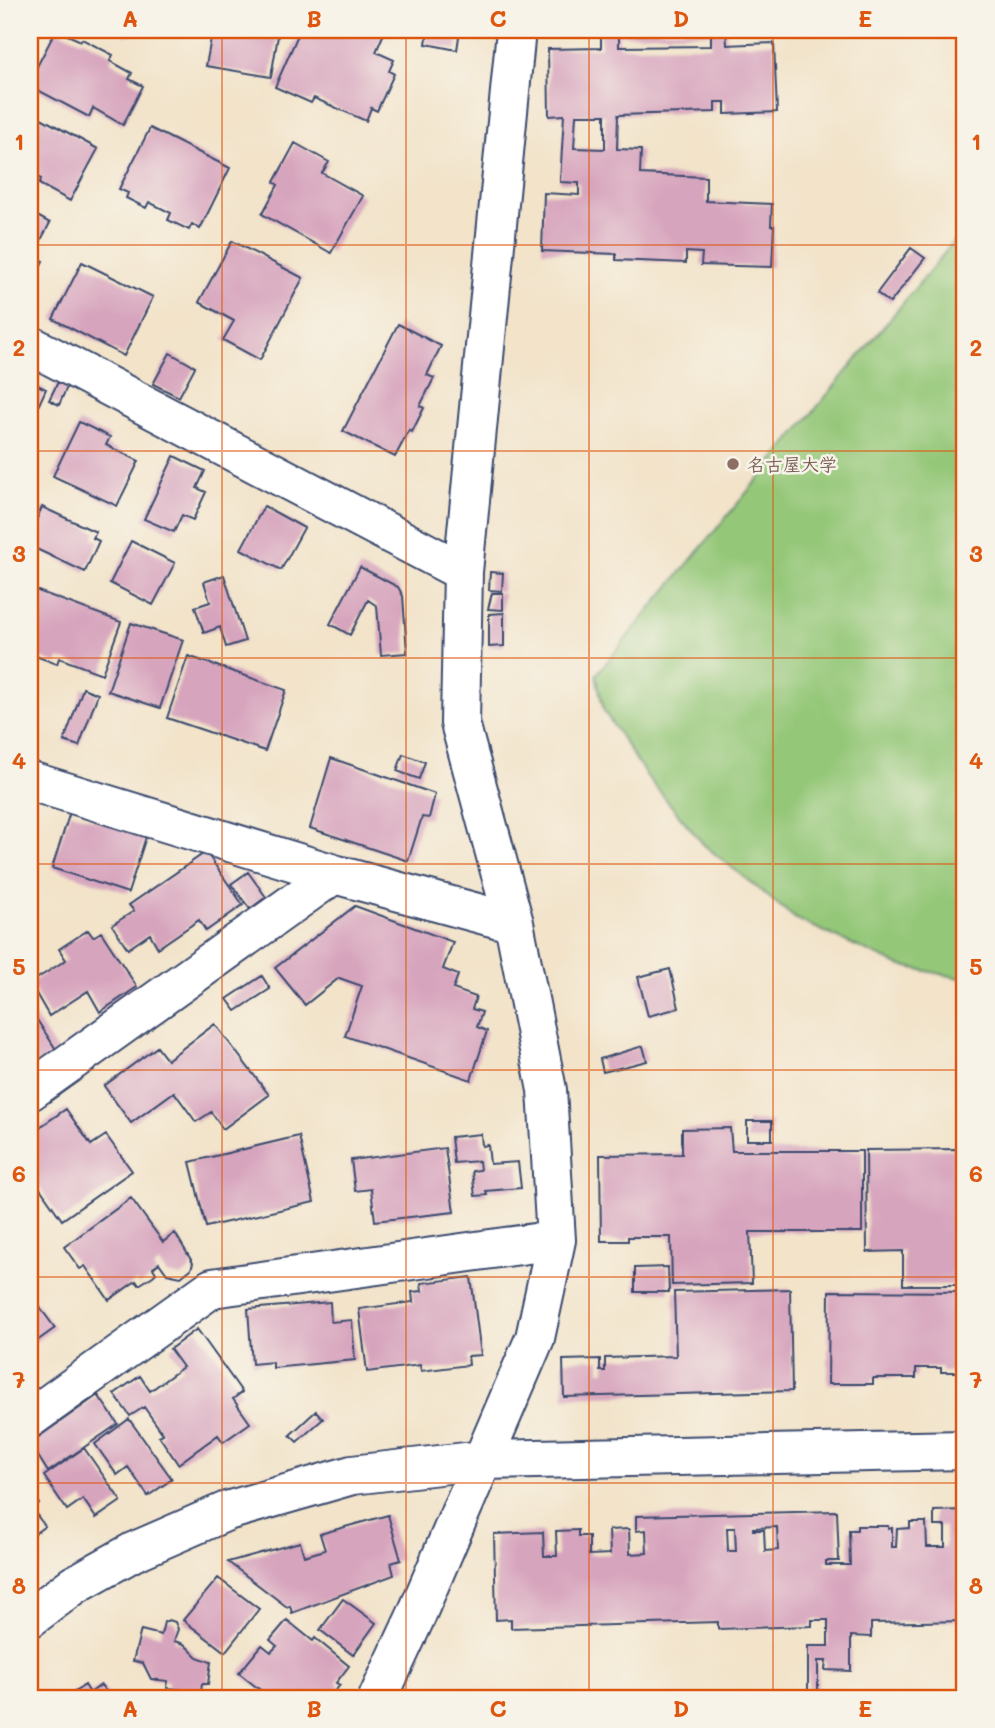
<svg xmlns="http://www.w3.org/2000/svg" width="995" height="1728" font-family="Mali,'Klee One',sans-serif">
	<rect width="100%" height="100%" fill="#f7f3e8"/>
	<filter id="ink" filterUnits="userSpaceOnUse"><feTurbulence type="fractalNoise" baseFrequency=".0143" numOctaves="2"/><feDisplacementMap in="SourceGraphic" scale="14" xChannelSelector="R" yChannelSelector="G"/><feConvolveMatrix kernelMatrix="1 2 1 2 8 2 1 2 1" color-interpolation-filters="sRGB"/></filter>
	<filter id="wash" filterUnits="userSpaceOnUse"><feTurbulence type="fractalNoise" baseFrequency=".00686" numOctaves="4" result="noise"/><feDisplacementMap in="SourceGraphic" scale="28" xChannelSelector="R" yChannelSelector="G"/><feGaussianBlur stdDeviation="1.57" result="paint"/><feColorMatrix in="noise" values="0 0 0 0 0 0 0 0 0 0 0 0 0 0 0 0 0 1.4 0 .05"/><feComposite in="paint" operator="in"/></filter>
	<g filter="url(#wash)">
		<rect width="100%" height="100%" fill="#f2e3c9"/>
		<path fill="#94c778" stroke="#587b6b" stroke-width="2" d="M965 228V979L898 965 796 919 704 845 648 778 604 711 596 675Z"/>
		<g id="blocks">
			<path fill="#d7a4bd" fill-rule="evenodd" d="M56 30 81 41 82 39 113 55 110 61 132 73 129 79 143 86 123 125 93 108 89 117 30 86V80Z
				M123 30H144L125 36Z
				M218 30H279L271 77 206 66 212 33 217 34Z
				M300 30H377L384 33 376 52 394 60 389 71 394 74 377 111 371 108 366 121 314 98 311 103 275 87Z
				M428 30H460L457 50 426 44Z
				M601 30H726L727 45 774 43 777 112 725 114V102H715V112L618 115 617 149 641 150 640 174 706 177V201L772 204 771 226H774L772 267 701 265 702 253 686 252V263L616 260V254L542 251 544 193 579 195V183L560 182 564 115 549 116 548 49 601 48ZM711 33V46L619 47V35ZM576 115H605V149L574 148Z
				M30 112 98 149 70 201 39 184 41 179 30 173Z
				M150 128 230 168 200 229 192 224 189 230 168 220 171 213 149 202 146 208 126 198 128 193 119 189Z
				M295 143 329 162 322 173 363 196 331 253 262 214 278 185 274 182Z
				M30 212 50 223 33 255 43 261 30 287Z
				M232 241 303 278 260 360 223 340 234 321 199 302Z
				M911 248 925 258 890 303 877 293Z
				M82 262 153 297 124 356 53 319Z
				M398 324 441 346 427 375 434 378 420 406 424 408 412 432 409 430 395 457 343 431Z
				M170 353 195 367 179 397 153 384Z
				M58 382 67 387 59 405 49 400Z
				M33 383 46 389 30 424V384Z
				M79 422 110 437 106 445 139 461 117 506 53 476Z
				M174 456 205 471 197 488 206 492 193 520 182 515 174 532 144 519Z
				M264 506 304 528 281 570 241 549Z
				M42 507 96 532 93 538 99 541 85 572 30 546V534Z
				M131 541 175 563 153 605 110 583Z
				M360 567 398 587 403 596 407 653 381 655 377 606 368 600 350 635 330 624Z
				M490 572 503 573 502 591 489 590Z
				M224 575 245 641 226 647 220 627 204 633 195 607 210 602 204 582Z
				M30 588 121 622 102 674 59 658 57 664 30 654Z
				M492 593H503V610L488 609Z
				M504 613V646L489 647V614Z
				M131 623 183 640 160 708 108 691Z
				M188 656 286 690 265 751 167 718Z
				M83 688 98 694 79 746 64 741Z
				M403 754 425 762 419 779 397 771Z
				M331 758 435 794 429 818 422 817 408 861 310 828Z
				M70 812 146 837 128 893 52 868Z
				M206 852 243 905 206 931 199 920 158 948 150 934 128 949 112 925 134 911 129 905Z
				M248 872 266 897 250 909 231 884Z
				M355 906 453 942 443 969 458 975 453 989 476 997 472 1009 482 1012 477 1027 487 1031 471 1080 345 1036 362 986 339 978 305 1005 275 968Z
				M88 930 93 937 101 932 137 987 100 1012 88 991 49 1016 30 983 66 960 59 949Z
				M670 969 679 1008 648 1016 638 977Z
				M262 976 270 989 236 1011 227 999Z
				M30 1009 57 1051 30 1069Z
				M215 1024 269 1095 223 1129 211 1112 196 1122 174 1092 131 1123 104 1086 157 1047 167 1060Z
				M643 1046 647 1061 603 1072 600 1059Z
				M66 1109 91 1145 106 1135 132 1171 62 1220 30 1174V1134Z
				M747 1121H772V1140H747Z
				M730 1128 732 1151H862V1232H750L752 1283 672 1285 671 1237H628V1241H601L600 1155 682 1154V1129Z
				M481 1134 482 1146 488 1145 490 1164 518 1162 521 1188 486 1191 487 1195 475 1196 472 1171 480 1170 479 1161 454 1163 451 1137Z
				M299 1136 314 1202 206 1227 190 1162Z
				M445 1148 454 1212 375 1221 371 1189 355 1191 351 1160Z
				M959 1149 960 1223H965V1285H903V1251L867 1252 866 1150Z
				M131 1198 163 1242 175 1233 193 1263 191 1269 181 1277 167 1274 159 1263 153 1268 156 1273 153 1276 139 1285 136 1281 109 1300 85 1266 80 1269 64 1247Z
				M668 1267 669 1292H635V1268Z
				M471 1277 481 1355 468 1356 469 1365 421 1371 420 1365 367 1372 359 1309 413 1302 412 1292 422 1291 421 1283Z
				M790 1289 792 1391 564 1397 563 1360 600 1359V1371H605V1358L676 1356 674 1292Z
				M829 1291 965 1292V1372H941V1368H916V1378H873V1384H828Z
				M30 1294 55 1328 30 1346Z
				M330 1302 331 1322 352 1320 355 1360 273 1368V1362L252 1364 248 1309Z
				M197 1329 242 1392 233 1399 250 1423 223 1442 218 1435 178 1464 159 1436 163 1434 144 1407 130 1416 114 1394 140 1376 150 1391 183 1367 170 1349Z
				M98 1395 118 1424 48 1472 30 1443Z
				M316 1411 323 1419 297 1442 290 1435Z
				M129 1419 172 1479 148 1496 128 1467 117 1475 95 1444Z
				M84 1448 121 1501 96 1518 83 1499 67 1510 44 1476Z
				M30 1491 39 1504 32 1509 45 1526 30 1537Z
				M965 1510V1621L871 1623V1637L851 1636V1671L825 1670 826 1661H818V1698H707V1695L808 1694V1646H828V1620H812V1626L718 1629V1622L511 1628V1619L496 1620 494 1534 543 1532 544 1556H557L556 1531 578 1530V1536H589V1555L610 1554 609 1530 629 1529 630 1554 647 1553 646 1530 636 1531V1516L837 1511 839 1561H826V1565H850L849 1530H857V1526H888V1529L892 1528V1547H896L897 1529 910 1528V1522H926L927 1547H945V1526H934V1511ZM777 1527 778 1550 765 1551 764 1530H753V1528ZM727 1528H735L736 1551H728Z
				M388 1515 401 1560 391 1563 394 1575 292 1613 290 1606 287 1607 228 1562 300 1542 304 1556 325 1550 320 1534Z
				M218 1578 259 1609 225 1652 183 1620Z
				M343 1599 376 1623 353 1655 320 1630Z
				M169 1620 175 1622 178 1629 174 1641 184 1644 197 1657 211 1662 208 1684H202L201 1692 167 1688 168 1681 151 1679 143 1663 133 1661 141 1630 161 1635 164 1622Z
				M287 1620 313 1641 315 1638 349 1666 336 1683 340 1685 329 1698H270L239 1673 262 1645 271 1652 277 1646 270 1640Z
				M85 1685 90 1693 101 1685 111 1698H66Z"/>
		</g>
	</g>
	<g filter="url(#ink)">
		<use href="#blocks" fill-opacity="0" stroke="#3b4a6e" stroke-width="2"/>
		<g fill="none" stroke-linecap="round" stroke-linejoin="round">
			<g stroke="#3b4a6e" stroke-width="42">
				<path id="minor" d="M30 345 463 572
					M30 781 334 874
					M30 1091 334 874 514 923
					M30 1418 212 1288 556 1240
					M30 1618 74 1585 133 1552 227 1511 352 1475 483 1460 965 1450
					M378 1698 416 1616 535 1338 556 1240 547 1090 514 923 460 723 463 572 516 30"/>
			</g>
			<use href="#minor" stroke="#fff" stroke-width="38"/>
		</g>
	</g>
	<path fill="none" stroke="#de5710" stroke-width="2" stroke-opacity="0.55" d="M222 30V1698M406 30V1698M589 30V1698M773 30V1698M30 245H965M30 451H965M30 658H965M30 864H965M30 1070H965M30 1277H965M30 1483H965"/>
	<circle fill="#8d6e63" stroke="#f7f3e8" stroke-width="2.5" cx="733" cy="464" r="7"/>
	<g text-anchor="middle" dominant-baseline="central" stroke-width="5" stroke-linejoin="round" paint-order="stroke">
		<g font-size="18" font-weight="bold" fill="#785e54" stroke="#f7f3e8" text-anchor="start">
			<text x="747" y="464">名古屋大学</text>
		</g>
	</g>
	<rect width="995" height="1728" fill="none" stroke="#f7f3e8" stroke-width="77"/>
	<rect x="38" y="38" width="918" height="1652" fill="none" stroke="#de5710" stroke-width="2.5"/>
	<g font-size="23" text-anchor="middle" font-weight="bold" fill="#de5710">
		<text x="130" y="27">A</text>
		<text x="314" y="27">B</text>
		<text x="498" y="27">C</text>
		<text x="681" y="27">D</text>
		<text x="865" y="27">E</text>
		<text x="19" y="150">1</text>
		<text x="976" y="150">1</text>
		<text x="19" y="356">2</text>
		<text x="976" y="356">2</text>
		<text x="19" y="562">3</text>
		<text x="976" y="562">3</text>
		<text x="19" y="769">4</text>
		<text x="976" y="769">4</text>
		<text x="19" y="975">5</text>
		<text x="976" y="975">5</text>
		<text x="19" y="1182">6</text>
		<text x="976" y="1182">6</text>
		<text x="19" y="1388">7</text>
		<text x="976" y="1388">7</text>
		<text x="19" y="1594">8</text>
		<text x="976" y="1594">8</text>
		<text x="130" y="1717">A</text>
		<text x="314" y="1717">B</text>
		<text x="498" y="1717">C</text>
		<text x="681" y="1717">D</text>
		<text x="865" y="1717">E</text>
	</g>
</svg>
